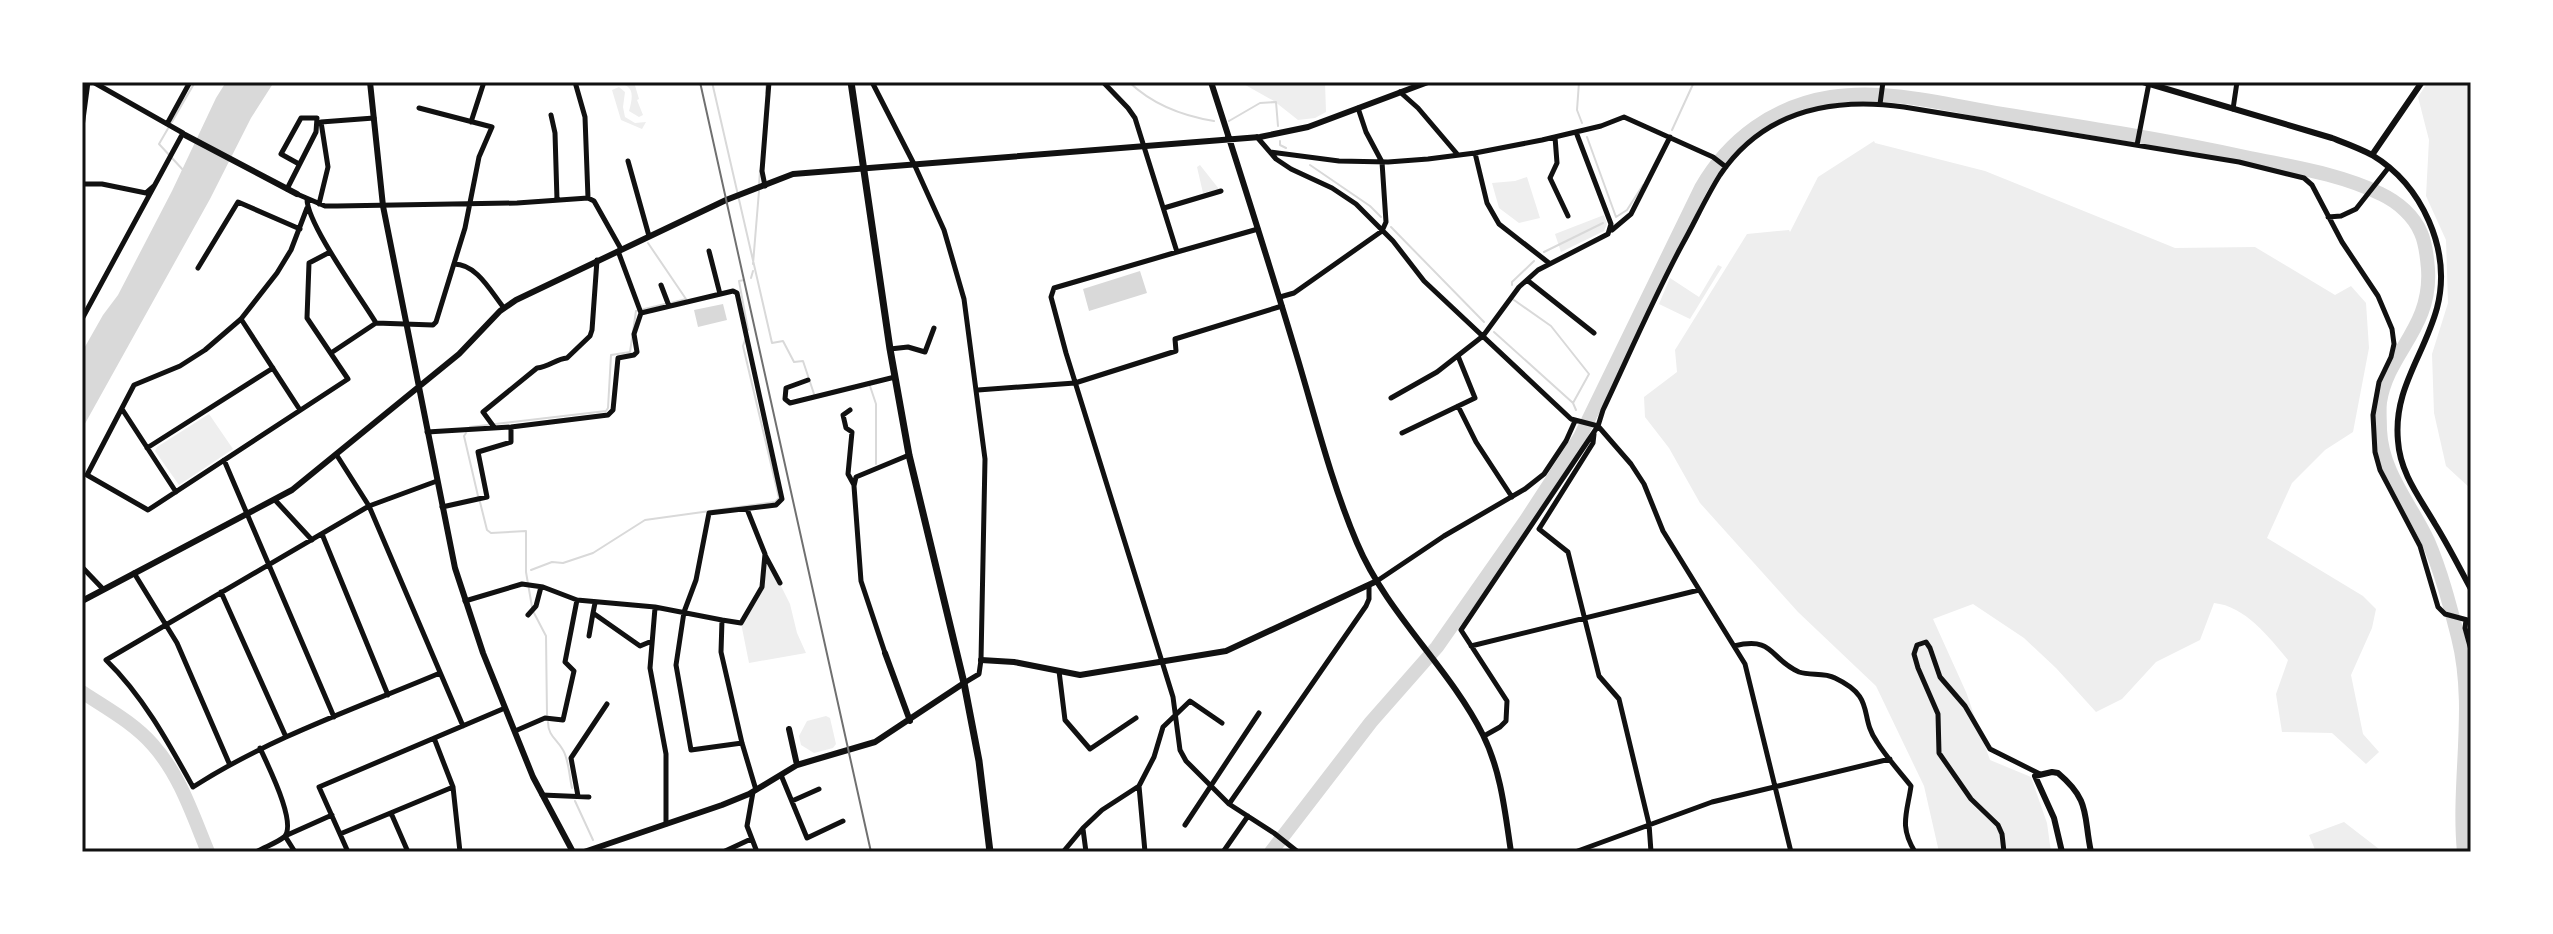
<svg xmlns="http://www.w3.org/2000/svg" width="2553" height="934" font-family="Rubik,sans-serif">
	<rect width="100%" height="100%" fill="#fff"/>
	<path fill="#eee" d="M611 82H634L639 99 637 100 643 115 639 117 629 111C635 90 632 84 611 82Z
		M1240 82H1325L1326 112 1315 118 1298 120 1274 101Z
		M2428 82H2471V489L2446 466 2434 413 2432 354 2448 303 2446 240 2426 196 2429 140 2418 97Z
		M619 87 625 92 623 107 625 117 635 123 646 122 642 129 621 120 612 90Z
		M1874 141 1875 143 1985 171 2175 248 2255 247 2335 295 2351 286 2366 303 2369 348 2353 432 2325 450 2292 483 2267 538 2363 596 2376 609 2372 628 2351 675 2363 734 2379 752 2366 764 2332 733 2282 732 2276 694 2288 660C2269 637 2245 606 2214 603L2200 640 2156 662 2122 699 2096 712 2056 668 2024 638 1973 604 1933 619 1966 692 1990 760 2031 777 2047 823 2051 852H1939L1924 786 1876 686 1798 612 1700 503 1669 448 1645 417 1644 397 1677 372 1675 350 1747 234 1789 230 1790 232 1818 177Z
		M1200 165 1219 189 1203 193 1197 167Z
		M1527 177 1540 218 1519 223 1499 208 1492 183 1515 181Z
		M1604 215 1607 224 1604 231 1561 252 1555 234Z
		M1718 265 1722 267 1690 319 1659 304 1670 278 1699 297Z
		M209 414 233 449 179 485 155 451 157 447Z
		M765 554 790 604 797 633 806 653 749 663 741 623 762 587Z
		M826 716 830 718 836 744 833 748 814 753 801 745 799 736 807 721Z
		M2344 822 2379 849 2394 852H2316L2309 835Z"/>
	<path fill="#d9d9d9" d="M226 82H274L251 118 210 199 82 429V352L103 315 118 295 172 191 216 98Z
		M1140 271 1147 293 1089 311 1083 289Z
		M723 304 727 320 698 327 694 310Z"/>
	<g fill="none" stroke-linecap="round" stroke-linejoin="round">
		<path stroke="#d9d9d9" stroke-width="2" d="M712 82 772 343 783 341 794 362 803 361 814 394
			M1129 82C1152 104 1183 116 1214 121
			M1579 82 1577 110 1582 123
			M766 93V82
			M1229 121 1260 103 1276 102 1278 126
			M1672 130 1694 82
			M1587 137 1616 217 1627 210 1643 185
			M1280 141V145L1286 148
			M1310 165 1370 206 1381 217
			M184 171 159 144 195 82
			M759 185 760 171
			M1391 227 1484 322
			M648 243 686 299 671 303
			M1544 252 1603 223
			M753 264 759 191
			M751 278 753 271
			M744 280 739 281 748 330
			M1512 285V282L1534 261
			M1514 300 1551 326 1589 374 1573 403
			M1494 332 1573 403 1576 410
			M870 386 876 404V464
			M1581 425 1583 432
			M470 427 606 411 608 408 611 355 630 352 636 311 665 304
			M466 433 464 436 478 496
			M480 502 487 530 491 533 526 531V572L532 607
			M531 570 552 562 563 563 593 553 645 520 775 502 779 498 743 346 745 340
			M534 613 546 636 547 715
			M548 722C548 736 557 739 563 750 569 760 569 776 572 788
			M575 801 593 840"/>
		<path stroke="#d9d9d9" stroke-width="14" d="M82 692C106 708 134 723 153 745 180 775 193 816 208 852
			M1271 852 1371 722 1437 647 1526 520 1580 437 1701 188C1729 139 1774 106 1831 97 1887 88 1948 105 2002 114 2085 127 2168 140 2250 158 2293 167 2341 174 2381 194 2398 202 2414 216 2421 233 2426 244 2427 257 2428 269 2432 328 2388 352 2380 402 2379 411 2380 421 2380 430 2382 473 2411 504 2428 541 2441 571 2450 606 2458 637 2476 708 2457 781 2464 852"/>
		<path stroke="#111" stroke-width="5" d="M93 82 183 133
			M575 82 585 117 588 198
			M872 82 915 166 944 230 964 299 985 459 981 660 979 674 964 683
			M1103 82 1128 108 1135 118 1177 252 1258 229
			M1400 92 1418 108 1458 155
			M1880 104 1883 82
			M2233 109 2237 82
			M551 115 555 133 557 200
			M471 122 484 82
			M167 124 190 82
			M82 127 88 82
			M1257 137 1276 159 1291 169 1332 188 1356 204 1393 241 1424 281 1571 419 1598 426 1631 464 1644 484 1663 531 1745 664 1791 852
			M1555 137 1557 163 1550 178 1568 216
			M2137 145 2149 83
			M1270 152 1339 161 1388 162 1428 159 1475 153 1542 140 1601 126 1624 117 1713 157 1726 167
			M1475 153 1487 203 1499 224 1549 263
			M628 161 649 236
			M82 184H102L146 193 154 186
			M765 186 762 171 769 82
			M287 189 316 132 317 118H301L281 154 299 164
			M297 194 325 206H337L517 203 588 198 594 201 621 249
			M307 199C307 224 361 298 376 323L433 325 436 322 465 228 479 157 492 127 419 108
			M319 204 328 167 321 122 374 118
			M307 208 291 250 277 273 241 319 205 350 180 366 134 385 87 475 148 510 348 379 307 318 309 263 330 252
			M1164 208 1221 191
			M2328 217 2341 216 2356 209 2389 167
			M1612 230 1631 214 1670 137
			M618 251 641 313
			M709 251 720 294
			M1177 252 1054 288 1051 297 1066 353 1173 697 1180 750 1186 761 1229 804 1274 833 1298 852
			M454 264C477 264 491 292 504 308
			M198 268 238 202 300 229
			M1527 280 1594 333
			M661 285 669 306
			M1280 297 1294 293 1382 231 1386 222 1382 162 1366 132 1358 108
			M82 319 183 133
			M241 319 300 410
			M890 349 908 347 925 352 934 328
			M331 353 376 323
			M808 380 786 388 785 399 790 403 895 377
			M978 390 1075 383 1176 351 1175 339 1282 306
			M1391 398 1437 372 1483 336 1519 287 1538 270 1608 234 1611 224 1576 132
			M1458 406 1476 442 1512 497
			M122 409 176 492
			M850 410 843 415 846 428 852 432 848 474 854 485
			M494 427 483 412 537 368C549 367 556 359 567 358L590 336 592 330 597 260
			M427 432 511 427 608 415 613 410 618 358 634 355 637 352 634 334 641 313 733 291 737 293 782 499 776 505 709 513 696 580 684 612 676 665 691 750 742 743
			M1402 433 1475 398 1458 356
			M1594 434 1593 443 1539 529 1568 552 1599 676 1619 699 1649 824 1651 852
			M147 448 273 368
			M336 454 369 506 463 726
			M224 460 334 717
			M437 481 369 506 106 660C143 696 168 742 193 787 269 738 357 708 440 673
			M275 500 312 540
			M442 507 487 497 478 452 511 442V427
			M322 534 388 695
			M765 555 780 583
			M82 567 103 589
			M134 573 177 643 229 763
			M1377 581 1444 536 1525 489 1544 474 1566 441 1575 421
			M221 592 286 737
			M465 601 522 584 543 587 577 600 655 607 722 620 721 652 742 743 756 790
			M595 603 593 613 640 646 652 641
			M655 608 650 668 666 754V824
			M528 615 536 606 541 587
			M722 620 741 623 762 587 765 554 747 509
			M2466 620 2465 628 2471 650
			M589 636 593 613
			M1471 646 1699 590
			M1734 646C1775 636 1769 659 1799 672 1810 676 1824 672 1835 678 1877 698 1858 715 1877 742 1887 758 1900 772 1911 786 1907 814 1899 826 1915 852
			M885 653 861 581 854 486 856 477 909 455
			M1059 671 1065 720 1090 749 1136 718
			M515 731 545 718 563 720 574 671 565 662 577 600
			M1484 736 1500 727 1506 721 1507 701 1461 630 1598 426 1603 410C1629 355 1653 299 1682 245 1695 222 1706 197 1720 175 1764 110 1832 97 1904 107L2239 162 2304 178 2312 185 2342 242 2378 296 2392 329 2394 344 2391 357 2379 382 2373 415 2375 452 2380 470 2420 546 2438 607 2445 614 2471 621
			M434 738 453 787 460 852
			M781 775 807 838 843 821
			M1139 786 1145 852
			M453 787 340 834 319 787 505 708
			M753 792 747 826 757 852
			M542 795 589 797
			M578 796 571 758 607 704
			M792 801 819 789
			M1229 804 1366 606 1369 599V585
			M391 813 408 852
			M1185 825 1259 713
			M1083 829 1086 852
			M340 834 348 852
			M256 852C264 847 277 843 284 837 298 824 267 764 260 748
			M295 852 285 836 332 815
			M723 852 751 839
			M1063 852 1083 828 1102 810 1139 786 1154 757 1163 727 1190 701 1222 723
			M1223 852 1248 816
			M1575 852 1712 802 1890 759
			M2004 852 2002 834 1998 825 1971 799 1939 753 1938 714 1918 668 1914 654 1917 645 1926 642 1930 648 1940 677 1965 706 1990 749 2040 774"/>
		<path stroke="#111" stroke-width="6" d="M370 82 383 206 455 568 483 653 533 777 573 852
			M1211 82C1240 172 1269 262 1296 353 1315 416 1331 482 1357 543 1387 614 1449 667 1483 735 1501 771 1505 812 1511 852
			M2143 82 2332 138C2345 143 2359 148 2372 155 2422 185 2452 250 2437 308 2424 356 2393 389 2398 441 2400 473 2420 498 2435 524 2448 545 2459 567 2471 589
			M185 135 297 194
			M2372 155 2422 82
			M82 601 292 490 459 354 500 311 516 300 726 200 793 174 1260 137 1308 127 1428 82
			M885 653 910 721
			M981 660 1014 662 1080 675 1226 651 1377 581
			M789 729 797 765
			M584 852 722 805 749 794 797 765 875 742 964 683
			M2062 852 2054 818 2035 776 2052 772 2058 773C2091 801 2083 814 2091 852"/>
		<path stroke="#111" stroke-width="7" d="M851 82 890 349 909 455 964 683 979 761 990 852"/>
		<path stroke="#707070" stroke-width="2" d="M700 82 871 852"/>
	</g>
	<rect width="2553" height="934" fill="none" stroke="#ffffff" stroke-width="168"/>
	<rect x="84" y="84" width="2385" height="766" fill="none" stroke="#111" stroke-width="3"/>
</svg>
